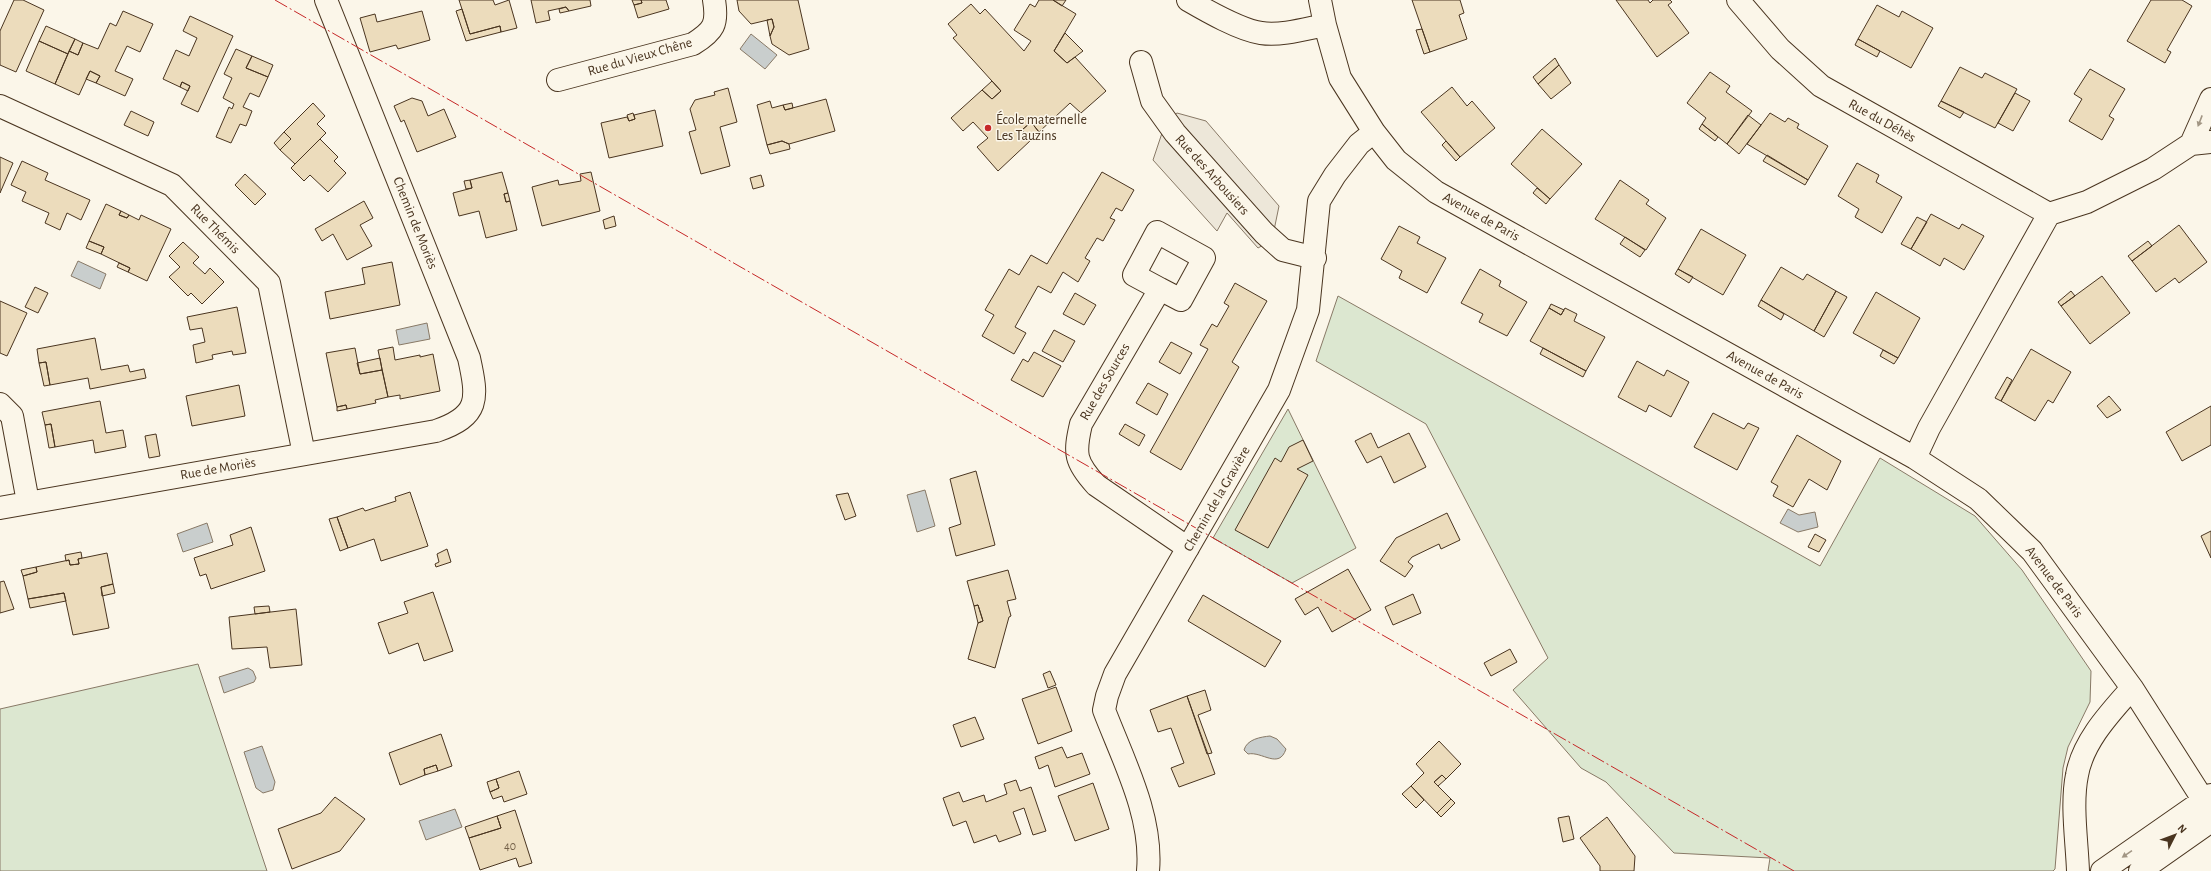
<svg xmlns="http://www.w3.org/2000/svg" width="2211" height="871" font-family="'Alegreya Sans',sans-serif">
	<rect width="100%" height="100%" fill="#fbf6e9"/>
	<path fill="#dce7d0" stroke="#887966" d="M1338 296 1820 566 1880 458 1975 516 2022 570 2091 671 2090 702 2068 747 2063 768 2055 869 2053 871H1768L1770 858 1674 853 1606 782 1581 768 1513 690 1548 658 1426 424 1316 361Z
		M1288 409 1356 548 1292 583 1213 538Z
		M198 664 267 871H0V709Z"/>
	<path fill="#ede7d9" stroke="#887966" d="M1177 113 1206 121 1279 206 1272 240 1258 248 1227 213 1217 231 1153 160 1166 121Z"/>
	<path fill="#c9cecd" stroke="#887966" d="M751 34 777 55 765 69 740 49Z
		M78 261 106 274 100 289 71 276Z
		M427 323 430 339 399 345 396 330Z
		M925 490 935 526 917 532 907 495Z
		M1788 509 1799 515 1815 512 1818 527 1798 532 1780 523Z
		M207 523 213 542 183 552 177 534Z
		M248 668 253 671 256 678 254 682 224 693 219 677Z
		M1270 736 1277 739 1286 749C1279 770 1262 751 1248 754L1244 750C1247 739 1261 737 1270 736Z
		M262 746 275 782 273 790 263 793 256 788 244 752Z
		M455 809 462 827 426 840 419 821Z"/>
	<path fill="#ecdcbc" stroke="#4a3520" d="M14 0H23L44 10 16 72 0 65V31Z
		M459 0H493L495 5 509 0 517 28 501 32 500 26 470 34Z
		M531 0H590L591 6 569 11 566 7 548 11 550 20 536 23Z
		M632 0H641L642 3 634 5Z
		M641 0H666L669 9 638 18 634 5 642 3Z
		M737 0H798L809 49 789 55 772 44 770 36 774 27 772 19 751 24 739 11Z
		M1039 0H1053L1076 14 1054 51 1067 63 1075 57 1106 91 1081 113 1070 103 1039 132 1031 122 1022 130 1031 140 998 171 977 147 988 138 973 122 963 131 951 118 982 90 992 99 1001 91 953 38 957 35 948 24 971 4 980 14 985 9 1024 51 1031 41 1014 30 1030 4 1035 7Z
		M1053 0H1066L1062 6Z
		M1412 0H1460L1464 13 1459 15 1467 39 1430 52Z
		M1616 0H1648L1650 3 1653 0H1670L1672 2 1668 5 1689 33 1657 57Z
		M2151 0H2182L2192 6 2167 50 2171 52 2165 63 2127 41Z
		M1877 5 1899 17 1902 11 1933 28 1911 68 1858 39Z
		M566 7 569 11 560 13 559 9Z
		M462 9 470 34 500 26 501 32 466 41 456 11Z
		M123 11 153 24 140 52 127 46 115 71 133 79 125 96 96 83 100 76 90 71 79 95 55 84 69 51 78 55 83 43 98 49 110 23 116 26Z
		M422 11 430 40 398 49 396 45 370 52 360 18 375 14 377 22Z
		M190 16 233 36 198 112 181 104 190 86 182 82 180 87 163 79 176 50 189 56 197 38 183 31Z
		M772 19 774 27 770 36 767 20Z
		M46 26 75 39 68 54 39 41Z
		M1422 29 1430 52 1424 54 1416 30Z
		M1065 33 1083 51 1067 63 1054 51Z
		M75 39 83 43 78 55 69 51Z
		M1858 39 1880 51 1877 57 1855 45Z
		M39 41 68 54 55 84 26 71Z
		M236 49 252 56 246 68 268 77 259 97 250 93 243 107 252 111 246 126 240 124 231 143 216 137 229 107 232 109 234 104 223 98 232 78 224 74Z
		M252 56 273 65 268 77 246 68Z
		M1555 58 1559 65 1538 84 1533 77Z
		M1559 65 1571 83 1551 99 1538 84Z
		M1960 67 1982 78 1985 73 2017 89 1995 128 1941 101Z
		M2090 69 2125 89 2109 116 2114 119 2102 140 2069 121 2082 99 2074 94Z
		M90 71 100 76 96 83 86 79Z
		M1710 72 1730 86 1726 92 1752 111 1727 144 1702 124 1706 118 1687 103Z
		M992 81 1001 91 992 99 982 90Z
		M182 82 190 86 188 91 180 87Z
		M1452 87 1467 106 1472 101 1495 128 1460 157 1421 112Z
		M728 88 737 122 720 127 730 166 701 174 689 132 696 130 690 109 695 100 715 95 714 92Z
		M2015 93 2030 101 2013 131 1998 123Z
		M412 98 422 101 428 116 444 109 456 137 417 152 404 120 401 122 394 106Z
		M826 99 835 131 789 144 782 141 767 145 757 105 770 101 772 108 783 105 785 110Z
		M1941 101 1964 112 1960 118 1938 106Z
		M313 103 325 116 317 124 326 133 295 164 280 150 291 139 284 132Z
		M792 103 793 108 785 110 783 105Z
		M655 110 663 146 609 158 601 123 627 117 629 121 635 119 634 115Z
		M131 111 154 122 148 136 124 125Z
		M633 113 635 119 629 121 627 115Z
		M1770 113 1785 122 1788 118 1799 124 1797 128 1828 146 1808 180 1747 144Z
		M1748 115 1761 125 1739 154 1727 144Z
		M1031 122 1039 132 1031 140 1022 130Z
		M1702 124 1718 137 1715 141 1699 129Z
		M1542 129 1582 164 1550 199 1511 164Z
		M284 132 291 139 280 150 274 143Z
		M320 139 338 157 334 161 346 173 328 192 310 175 304 181 291 168Z
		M782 141 789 144 790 149 770 154 767 145Z
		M1446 141 1460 157 1456 161 1442 145Z
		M1767 155 1808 180 1805 185 1763 161Z
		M0 157 13 163 0 193Z
		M22 161 48 173 45 180 90 200 81 220 67 213 60 230 45 223 49 213 22 201 26 192 11 185Z
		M1857 163 1879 175 1876 182 1902 197 1882 233 1855 217 1859 209 1838 196Z
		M502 172 508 193 504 194 506 202 510 201 517 230 486 238 479 211 459 216 453 193 472 188 470 180Z
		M591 172 600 211 542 226 532 187 558 180 559 185 581 181 580 174Z
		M1102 172 1134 190 1122 211 1116 208 1110 218 1115 220 1103 241 1097 238 1085 258 1090 261 1078 282 1063 272 1051 293 1038 286 1015 327 1026 333 1014 354 982 336 994 315 985 310 1009 269 1019 275 1031 255 1047 264Z
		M245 174 266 194 255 205 235 185Z
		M761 175 764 186 753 189 750 178Z
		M470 180 472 188 466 189 464 181Z
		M1620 180 1649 200 1646 204 1666 218 1646 250 1595 219Z
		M1537 188 1550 199 1546 204 1533 193Z
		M508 193 510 201 506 202 504 194Z
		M364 201 373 218 360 225 372 246 347 260 333 234 322 241 315 229Z
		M106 204 121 211 119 215 127 218 129 215 139 220 141 215 171 229 147 281 128 272 130 268 101 254 104 247 89 241Z
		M121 211 129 215 127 218 119 215Z
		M1931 214 1959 229 1962 224 1984 236 1964 270 1944 258 1940 266 1911 249Z
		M614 216 616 226 605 229 603 220Z
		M1917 217 1927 222 1911 249 1901 244Z
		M2179 225 2207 262 2179 283 2175 278 2156 292 2132 261Z
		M1399 226 1420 237 1417 243 1446 258 1427 293 1399 278 1402 271 1381 259Z
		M1701 229 1746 255 1723 295 1678 269Z
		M1625 237 1645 250 1640 257 1620 244Z
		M89 241 104 247 101 254 86 248Z
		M2148 241 2152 246 2132 261 2128 256Z
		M183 242 199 257 193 263 205 274 210 268 224 282 202 304 191 293 188 296 169 277 180 267 169 256Z
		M392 262 400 305 330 319 325 292 365 284 362 268Z
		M119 263 130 268 128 272 117 267Z
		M1781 267 1803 280 1807 274 1836 291 1814 331 1761 300Z
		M1480 269 1501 281 1499 286 1527 302 1507 336 1479 322 1483 314 1461 303Z
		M1678 269 1693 277 1689 283 1675 274Z
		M2102 276 2130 313 2090 344 2061 306Z
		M1235 283 1267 301 1232 362 1239 367 1181 470 1150 452 1208 349 1200 345 1212 324 1217 327 1229 306 1224 303Z
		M35 287 48 293 38 313 25 307Z
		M1836 291 1847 297 1824 337 1814 331Z
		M2071 291 2075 296 2061 306 2058 302Z
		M1876 292 1920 318 1898 358 1853 333Z
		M1075 293 1096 305 1084 325 1063 314Z
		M1761 300 1784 314 1781 320 1758 306Z
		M0 301 27 313 7 356 0 353Z
		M1551 304 1564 310 1561 315 1549 308Z
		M237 307 246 353 233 355 232 351 212 355 213 359 196 363 193 345 205 342 202 328 190 330 187 317Z
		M1549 308 1561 315 1565 308 1577 314 1574 321 1605 337 1586 371 1530 341Z
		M1054 330 1075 341 1063 362 1042 351Z
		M95 338 101 370 128 365 130 372 144 369 146 378 90 389 88 378 50 385 46 362 39 363 37 349Z
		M1171 342 1192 353 1180 374 1159 362Z
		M393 347 395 360 420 355V357L433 354 440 391 400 399V395L388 397 378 350Z
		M355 348 360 374 382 370 388 397 375 400 376 403 347 409 346 405 337 407 326 353Z
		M1543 348 1586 371 1583 377 1540 354Z
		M2031 349 2071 372 2053 403 2048 400 2035 421 2001 401Z
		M1883 350 1898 358 1894 364 1880 356Z
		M1034 352 1061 366 1043 397 1011 380 1023 359 1028 362Z
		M380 358 382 370 360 374 357 363Z
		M1637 361 1664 376 1667 370 1689 382 1671 417 1649 405 1646 412 1618 397Z
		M46 362 50 385 44 386 39 363Z
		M2007 377 2012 380 2001 401 1995 398Z
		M1148 383 1168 394 1157 415 1136 403Z
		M239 385 245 416 192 426 186 396Z
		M2109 396 2121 410 2107 418 2097 406Z
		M100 401 106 433 123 430 126 447 95 453 93 440 55 447 51 424 45 425 42 412Z
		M346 405 347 409 337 411V407Z
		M2211 406V445L2182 461 2166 432Z
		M1713 413 1744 429 1748 423 1759 428 1737 470 1694 447Z
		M51 424 55 447 49 448 45 425Z
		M1125 424 1145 435 1139 446 1119 434Z
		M1371 433 1378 448 1409 433 1426 467 1394 483 1381 456 1367 463 1355 441Z
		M156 434 160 456 149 458 145 436Z
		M1797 435 1841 461 1827 490 1809 479 1793 507 1773 496 1778 486 1771 482Z
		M1303 440 1313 461 1297 469 1308 475 1268 548 1235 530 1275 458 1281 462 1289 447Z
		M976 471 995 545 956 556 949 528 961 524 950 479Z
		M410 492 428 546 381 561 374 539 348 548 337 517 363 508 365 511 396 501 395 497Z
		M848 493 856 516 845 520 836 495Z
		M1447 513 1460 540 1441 549 1439 544 1412 557 1408 562 1413 566 1405 577 1380 561 1396 538Z
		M337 517 348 548 340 551 329 519Z
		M251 527 265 571 211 589 206 574 200 576 194 558 233 545 230 535Z
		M2211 531V558L2201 536Z
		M1815 534 1826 540 1819 552 1808 547Z
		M447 549 451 562 436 567 435 564 439 562 437 554Z
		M81 552 82 558 78 559 79 564 70 565 69 560 66 561 65 555Z
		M107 553 113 584 101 587 109 628 73 635 64 593 28 599 23 576 37 572 36 567 69 560 70 565 79 564 78 559Z
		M36 567 37 572 23 576 21 570Z
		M1348 569 1371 610 1332 632 1318 607 1305 615 1295 599Z
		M1008 570 1016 599 1007 601 1011 616 1009 617 995 668 968 659 978 623 983 621 978 605 974 606 967 581Z
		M4 581 14 609 0 613V582Z
		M113 584 115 593 102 596 101 587Z
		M433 592 453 651 424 661 418 643 389 654 378 623 408 613 404 602Z
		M64 593 66 601 30 608 28 599Z
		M1413 594 1421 613 1393 625 1385 607Z
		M1203 595 1281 641 1265 667 1188 621Z
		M978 605 983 621 978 623 974 606Z
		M269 606 270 612 255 614 254 607Z
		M296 609 302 665 270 668 267 647 232 649 229 617Z
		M1510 649 1517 662 1491 676 1484 663Z
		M1050 671 1056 685 1048 688 1043 674Z
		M1056 687 1072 731 1038 744 1022 699Z
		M1205 690 1211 710 1198 715 1212 753 1207 754 1187 696Z
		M1187 696 1215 774 1179 787 1171 768 1184 763 1171 728 1158 732 1150 710Z
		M975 717 984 739 961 747 953 725Z
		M441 734 452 766 438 771 436 765 424 769 425 775 400 785 389 753Z
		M1439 741 1461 764 1446 779 1442 775 1434 782 1451 799 1437 813 1411 786 1424 773 1416 764Z
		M1062 747 1067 758 1082 753 1090 774 1055 787 1048 765 1039 769 1035 757Z
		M436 765 438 771 425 775 424 769Z
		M519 771 527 794 504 802 502 796 493 799 490 792 499 788 496 779Z
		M1442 775 1446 779 1438 786 1434 782Z
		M496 779 499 788 490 792 487 782Z
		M1016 780 1020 791 1031 787 1046 831 1033 835 1024 808 1013 812 1021 834 999 842 996 835 974 843 966 821 953 826 943 798 959 792 963 802 984 795 986 802 1007 794 1004 784Z
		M1093 783 1109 829 1075 841 1058 796Z
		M1411 786 1424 800 1416 808 1402 794Z
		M335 797 365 819 340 851 292 869 278 829 321 813Z
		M1451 799 1455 803 1441 817 1437 813Z
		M515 810 532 863 519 867 516 858 480 870 469 838 501 828 497 816Z
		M497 816 501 828 469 838 465 827Z
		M1569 816 1574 839 1563 842 1558 818Z
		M1607 817 1635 856 1634 871H1600V866L1580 838Z"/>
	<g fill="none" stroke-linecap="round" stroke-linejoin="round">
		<g stroke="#4a3520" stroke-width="24">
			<path id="minor" d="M1188 0C1207 11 1240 30 1261 33 1281 36 1305 29 1325 25
				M1320 0 1325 25 1340 78 1374 132 1396 160 1436 192 1915 458 1978 499 2032 551 2132 688 2211 812
				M1738 0 1780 49 1821 86 2049 214 1929 428 1915 458
				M1141 62 1152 101 1175 133 1264 233 1283 250 1315 258
				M558 80 693 44C714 31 718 24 714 0
				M0 106 172 185 269 283 304 454
				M2191 144 2211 99
				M2049 214 2087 202 2153 169 2191 144 2211 142
				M1160 289 1134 275 1157 232 1204 258 1181 300 1160 289 1081 424C1074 454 1075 462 1096 485L1188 548
				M0 404 12 416 28 502
				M0 508 436 431C480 416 478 399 469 358L326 0
				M1148 871C1153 816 1123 760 1104 710L1107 696 1115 674 1279 390 1308 310 1319 201 1335 175 1359 144 1374 132
				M2078 871C2077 842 2071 804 2077 775 2083 741 2110 713 2132 688
				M2102 871 2211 795
				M2140 871 2211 821"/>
		</g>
		<use href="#minor" stroke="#fbf6e9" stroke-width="22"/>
		<path stroke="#c62828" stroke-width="1" stroke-dasharray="14 3 2 3" stroke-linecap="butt" d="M275 0 1794 871"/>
	</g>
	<defs><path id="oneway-solid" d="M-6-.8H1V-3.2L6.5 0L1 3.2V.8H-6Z"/></defs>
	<g fill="#a29684">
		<use href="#oneway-solid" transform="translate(2200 121) rotate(111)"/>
		<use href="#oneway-solid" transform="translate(2127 854) rotate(146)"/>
	</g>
	<circle fill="#c62828" stroke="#fbf6e9" stroke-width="1.5" cx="988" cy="128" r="4"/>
	<g text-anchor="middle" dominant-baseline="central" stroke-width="3" stroke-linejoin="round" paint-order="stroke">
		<g font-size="12" fill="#725f47">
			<text x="510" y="846">40</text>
		</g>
		<g font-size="14" fill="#4a3520" stroke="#fbf6e9">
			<text transform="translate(640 57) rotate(-16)">Rue du Vieux Chêne</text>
			<text transform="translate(1882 121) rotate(29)">Rue du Déhès</text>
			<text transform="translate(1212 175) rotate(48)">Rue des Arbousiers</text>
			<text transform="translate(1481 217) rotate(29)">Avenue de Paris</text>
			<text transform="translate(415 223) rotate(68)">Chemin de Moriès</text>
			<text transform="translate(215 229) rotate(45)">Rue Thémis</text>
			<text transform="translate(1765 375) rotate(29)">Avenue de Paris</text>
			<text transform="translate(1105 382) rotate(-60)">Rue des Sources</text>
			<text transform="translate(218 469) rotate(-10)">Rue de Moriès</text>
			<text transform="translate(1217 499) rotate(-60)">Chemin de la Gravière</text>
			<text transform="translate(2054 582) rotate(53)">Avenue de Paris</text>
		</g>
		<g font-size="14" fill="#4a3520" stroke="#fbf6e9" text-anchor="start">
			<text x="996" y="120">École maternelle<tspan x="996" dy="16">Les Tauzins</tspan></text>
		</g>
	</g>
	<g transform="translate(2175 835) rotate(48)" stroke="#fbf6e9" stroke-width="3" paint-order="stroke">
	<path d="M0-3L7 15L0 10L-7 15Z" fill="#4a3520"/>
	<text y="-6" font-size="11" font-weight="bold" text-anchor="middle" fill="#4a3520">N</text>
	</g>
</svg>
